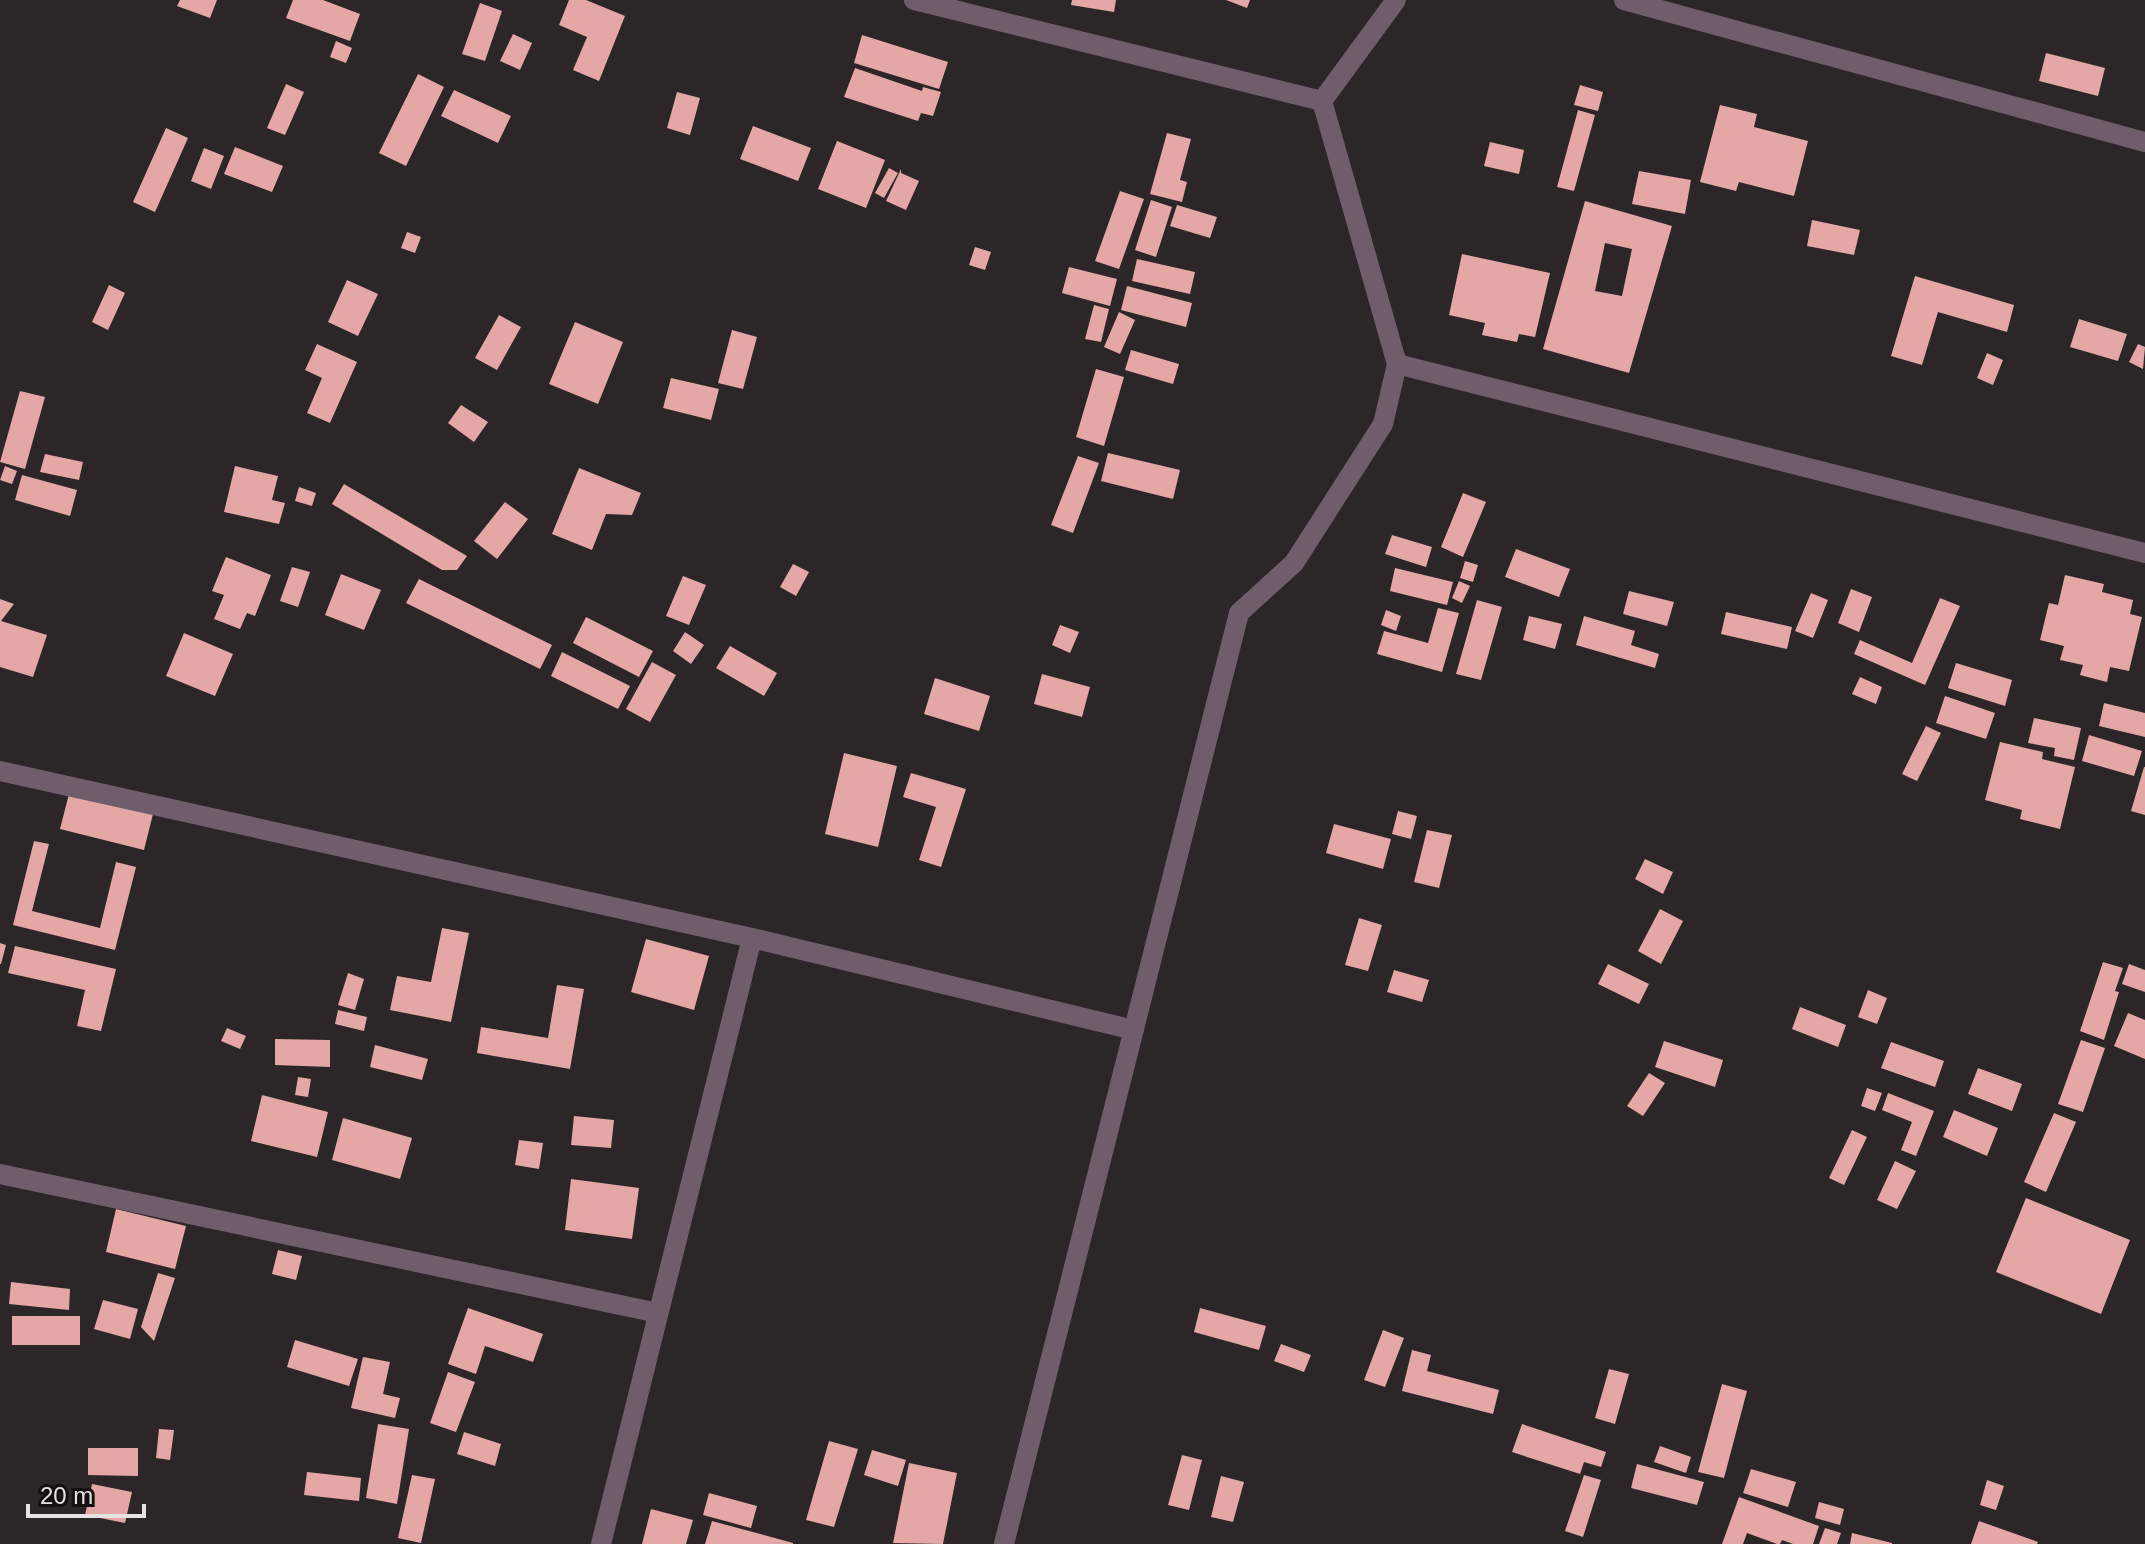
<svg xmlns="http://www.w3.org/2000/svg" width="2145" height="1544" font-family="Helvetica,sans-serif">
	<rect width="100%" height="100%" fill="#2d2628"/>
	<path fill="#e4a7a5" fill-rule="evenodd" d="M180 0H217L210 18 177 6Z
		M293 0H323L360 14 350 41 286 18Z
		M569 0H586L625 16 599 81 573 70 587 37 559 25Z
		M1072 0H1116L1114 12 1071 5Z
		M1226 0H1250L1247 8Z
		M480 3 502 11 485 61 462 54Z
		M513 34 532 43 520 70 500 61Z
		M862 35 948 62 939 89 854 63Z
		M336 41 352 48 346 63 330 57Z
		M2046 53 2105 68 2098 96 2039 81Z
		M855 68 922 91 923 87 941 92 933 116 921 113 918 121 844 97Z
		M418 74 444 87 406 166 379 153Z
		M286 84 304 92 285 135 267 128Z
		M1580 85 1603 92 1598 111 1574 105Z
		M454 90 511 116 498 143 441 116Z
		M677 92 700 98 690 135 667 128Z
		M1720 105 1757 114 1754 127 1808 141 1794 196 1739 182 1736 191 1700 182Z
		M1578 110 1595 115 1574 191 1557 187Z
		M753 126 811 148 798 181 740 159Z
		M166 128 188 138 155 212 133 202Z
		M1167 133 1191 139 1180 180 1187 182 1182 202 1150 194Z
		M837 141 885 160 866 208 818 189Z
		M1490 142 1524 150 1519 174 1484 166Z
		M235 147 283 166 272 192 224 174Z
		M204 148 224 156 211 189 191 181Z
		M889 168 898 173 884 198 875 193Z
		M901 169V173L919 181 906 210 886 201Z
		M1639 171 1691 180 1685 214 1632 204Z
		M1120 191 1144 199 1119 269 1095 261Z
		M1151 200 1172 207 1156 257 1135 250Z
		M1585 201 1672 226 1629 373 1543 349ZM1605 243 1632 249 1622 296 1595 291Z
		M1177 205 1217 217 1210 238 1170 226Z
		M1812 220 1860 230 1854 255 1807 246Z
		M407 232 421 237 415 253 401 248Z
		M975 247 991 252 985 270 969 265Z
		M1462 254 1550 273 1535 337 1519 334 1517 342 1482 335 1485 323 1449 315Z
		M1137 259 1195 272 1190 294 1132 281Z
		M1069 267 1117 279 1110 306 1062 293Z
		M1915 276 2014 305 2007 332 1938 312 1922 365 1891 356Z
		M347 280 378 294 358 336 328 322Z
		M109 285 125 293 108 330 92 322Z
		M1127 286 1192 303 1186 327 1121 310Z
		M1094 305 1109 309 1101 342 1085 339Z
		M1119 312 1135 320 1120 354 1104 347Z
		M499 315 521 327 497 370 475 358Z
		M2079 319 2127 334 2118 361 2070 347Z
		M575 322 623 342 598 404 549 384Z
		M732 330 757 337 743 389 718 383Z
		M317 344 357 362 330 423 307 413 322 378 305 370Z
		M2138 344 2145 347 2143 369 2129 362Z
		M1131 350 1179 364 1173 384 1125 370Z
		M1987 353 2003 360 1993 385 1977 378Z
		M1096 369 1124 377 1104 446 1076 437Z
		M671 378 719 389 711 420 663 408Z
		M20 391 45 397 25 469 0 462Z
		M461 405 488 422 474 442 448 423Z
		M1108 453 1180 470 1173 499 1101 481Z
		M45 454 83 462 79 480 40 472Z
		M1078 456 1099 463 1073 533 1051 525Z
		M5 466 17 471 12 484 0 480Z
		M235 466 278 476 272 500 285 503 279 524 224 512Z
		M579 468 641 493 632 515 606 514 592 550 552 534Z
		M22 475 77 490 70 516 15 500Z
		M344 484 467 556 457 570H442L332 504Z
		M299 487 316 493 312 506 295 501Z
		M1463 493 1486 502 1463 557 1441 547Z
		M505 502 528 519 497 559 474 541Z
		M1392 535 1432 547 1426 567 1385 554Z
		M1516 549 1570 569 1559 597 1505 577Z
		M226 557 271 575 255 616 247 613 240 629 214 619 224 595 212 591Z
		M1465 561 1478 565 1473 582 1460 578Z
		M793 564 809 572 796 596 780 587Z
		M292 567 310 572 298 607 280 601Z
		M1395 568 1453 582 1447 605 1390 591Z
		M341 574 381 590 364 630 325 615Z
		M2065 575 2104 584 2102 592 2133 600 2130 614 2142 617 2129 671 2110 667 2107 682 2080 675 2083 665 2060 660 2064 646 2040 640 2049 603 2058 605Z
		M683 576 706 585 689 625 666 616Z
		M419 579 552 645 540 669 406 603Z
		M1459 581 1470 586 1462 603 1452 598Z
		M1851 589 1872 597 1859 632 1838 623Z
		M1629 591 1674 602 1667 626 1623 614Z
		M1811 593 1828 600 1813 638 1795 631Z
		M1940 598 1960 606 1925 685 1854 654 1860 640 1912 663Z
		M0 599 14 604 1 621 47 635 33 677 0 667Z
		M1477 600 1502 607 1481 680 1456 674Z
		M1438 608 1459 613 1442 672 1377 654 1384 631 1428 643Z
		M1386 610 1401 616 1396 631 1381 625Z
		M1726 612 1792 627 1787 649 1721 634Z
		M1529 616 1562 624 1555 649 1523 640Z
		M1584 616 1635 631 1631 645 1659 654 1655 668 1576 645Z
		M586 617 653 651 639 677 573 643Z
		M1060 625 1079 632 1070 653 1052 645Z
		M685 632 704 645 691 664 673 651Z
		M184 633 233 654 215 696 166 676Z
		M730 646 777 673 764 696 716 668Z
		M562 652 630 686 618 709 551 676Z
		M652 662 676 675 650 722 626 709Z
		M1956 663 2012 680 2005 706 1948 688Z
		M1042 674 1090 687 1082 717 1034 704Z
		M1860 677 1882 687 1876 704 1852 694Z
		M935 678 990 696 979 731 924 714Z
		M1945 696 1995 713 1986 739 1936 723Z
		M2104 703 2145 713V737L2099 726Z
		M2034 718 2081 728 2074 760 2054 756 2055 748 2028 743Z
		M1926 726 1941 733 1917 781 1902 774Z
		M2089 735 2142 751 2134 776 2082 761Z
		M2000 742 2043 752 2042 759 2075 767 2060 829 2020 819 2022 810 1985 800Z
		M844 753 897 766 878 847 825 834Z
		M2144 767H2145V815L2131 811Z
		M911 773 966 789 941 867 919 860 936 807 903 797Z
		M71 786 155 806 144 850 60 829Z
		M1398 811 1417 816 1411 839 1392 834Z
		M1334 824 1391 839 1383 869 1326 853Z
		M1427 830 1452 835 1439 888 1414 882Z
		M34 841 49 844 32 911 100 928 116 862 136 867 115 950 13 925Z
		M1645 859 1673 872 1663 894 1635 879Z
		M1660 909 1683 921 1661 964 1638 951Z
		M1359 918 1382 925 1368 971 1345 965Z
		M442 928 469 933 451 1022 390 1010 397 976 431 982Z
		M646 939 709 956 694 1010 631 992Z
		M0 943 6 945 1 964H0Z
		M15 946 116 969 101 1031 77 1026 85 990 8 973Z
		M2103 962 2123 968 2115 991 2119 992 2104 1040 2080 1031Z
		M1608 964 1649 984 1639 1004 1598 984Z
		M2129 964 2145 970V992L2122 984Z
		M1394 970 1429 980 1422 1002 1387 992Z
		M348 973 364 979 355 1010 338 1005Z
		M557 985 584 989 570 1069 477 1053 481 1027 548 1038Z
		M1868 990 1887 998 1877 1024 1858 1017Z
		M1800 1007 1846 1025 1838 1047 1792 1029Z
		M338 1010 367 1017 364 1031 335 1024Z
		M2128 1013 2145 1020V1059L2114 1046Z
		M227 1028 246 1036 240 1049 221 1041Z
		M275 1039 330 1040V1067L275 1065Z
		M2081 1040 2105 1048 2083 1112 2058 1104Z
		M1664 1041 1723 1060 1715 1087 1655 1067Z
		M1891 1042 1944 1061 1935 1087 1881 1068Z
		M375 1045 428 1059 422 1080 370 1067Z
		M1978 1068 2022 1084 2012 1111 1968 1094Z
		M1649 1073 1665 1083 1643 1116 1627 1106Z
		M298 1077 311 1079 308 1097 295 1095Z
		M1867 1088 1882 1093 1875 1111 1861 1106Z
		M1888 1093 1934 1111 1916 1156 1901 1150 1912 1122 1882 1110Z
		M262 1095 328 1112 317 1157 251 1141Z
		M1954 1110 1998 1128 1987 1156 1943 1137Z
		M2054 1113 2076 1122 2046 1192 2024 1182Z
		M574 1116 614 1120 611 1148 571 1145Z
		M343 1118 412 1138 400 1179 332 1160Z
		M1852 1130 1867 1137 1844 1185 1829 1178Z
		M519 1140 543 1143 539 1169 515 1165Z
		M1895 1161 1916 1171 1897 1209 1877 1200Z
		M571 1179 639 1188 632 1239 565 1230Z
		M2026 1198 2130 1240 2101 1314 1996 1272Z
		M116 1209 186 1226 175 1269 106 1252Z
		M278 1250 302 1256 296 1280 272 1274Z
		M158 1273 175 1278 154 1341 141 1327Z
		M11 1282 70 1289 69 1310 9 1304Z
		M103 1300 138 1309 130 1339 94 1329Z
		M468 1308 543 1334 533 1362 485 1346 476 1374 448 1364Z
		M1200 1308 1266 1326 1259 1350 1194 1332Z
		M12 1316H80V1345H12Z
		M1383 1330 1404 1338 1385 1387 1364 1380Z
		M295 1340 358 1359 349 1386 287 1367Z
		M1281 1344 1311 1355 1304 1372 1274 1361Z
		M1412 1350 1431 1355 1427 1371 1499 1390 1493 1414 1402 1391Z
		M363 1357 390 1362 383 1394 400 1398 395 1418 351 1408Z
		M1609 1369 1629 1374 1615 1424 1595 1418Z
		M448 1372 475 1382 456 1432 430 1423Z
		M1722 1384 1747 1391 1724 1478 1698 1472Z
		M378 1424 409 1429 397 1504 366 1498Z
		M1522 1424 1606 1452 1601 1467 1584 1462 1580 1474 1512 1452Z
		M159 1429 174 1430 170 1460 156 1458Z
		M464 1432 501 1444 495 1466 457 1454Z
		M829 1441 858 1449 834 1527 806 1520Z
		M1660 1446 1691 1457 1686 1473 1654 1462Z
		M88 1448H138V1476L88 1475Z
		M872 1450 906 1460 898 1486 864 1475Z
		M1182 1455 1202 1460 1189 1510 1168 1505Z
		M909 1463 957 1473 943 1544 893 1543Z
		M1637 1464 1704 1482 1697 1505 1631 1488Z
		M1751 1469 1796 1482 1788 1507 1743 1493Z
		M307 1472 361 1478 359 1501 304 1495Z
		M412 1475 435 1479 421 1543 398 1538Z
		M1584 1475 1601 1480 1583 1537 1565 1531Z
		M1221 1476 1244 1482 1233 1522 1211 1517Z
		M1987 1480 2004 1486 1996 1510 1980 1505Z
		M92 1484 132 1492 125 1523 85 1515Z
		M709 1493 757 1506 751 1528 703 1515Z
		M1739 1497 1819 1526 1813 1544H1793L1782 1540 1780 1544H1777L1747 1533 1743 1544H1722Z
		M1819 1502 1844 1509 1840 1525 1815 1518Z
		M651 1509 693 1520 686 1544H642Z
		M712 1521 793 1543V1544H705Z
		M1979 1521 2038 1542 2037 1544H1971Z
		M1825 1528 1841 1533 1837 1544H1819Z
		M1852 1533 1892 1543V1544H1850Z"/>
	<g fill="none" stroke-linecap="round" stroke-linejoin="round">
		<path stroke="#705d6c" stroke-width="20" d="M914 0 1322 101
			M1624 0 2145 142
			M1322 101 1396 0
			M1397 364 2145 553
			M0 771 752 938 1134 1030
			M0 1174 658 1313
			M601 1544 752 938
			M1004 1544 1239 613 1294 563 1383 424 1397 364 1322 101"/>
	</g>
	<path d="M28 1504v12h116v-12" fill="none" stroke="#e6e1e2" stroke-width="4"/>
	<text x="40" y="1504" font-size="24" fill="#e6e1e2" stroke="#131011" stroke-width="6" paint-order="stroke">20 m</text>
</svg>
